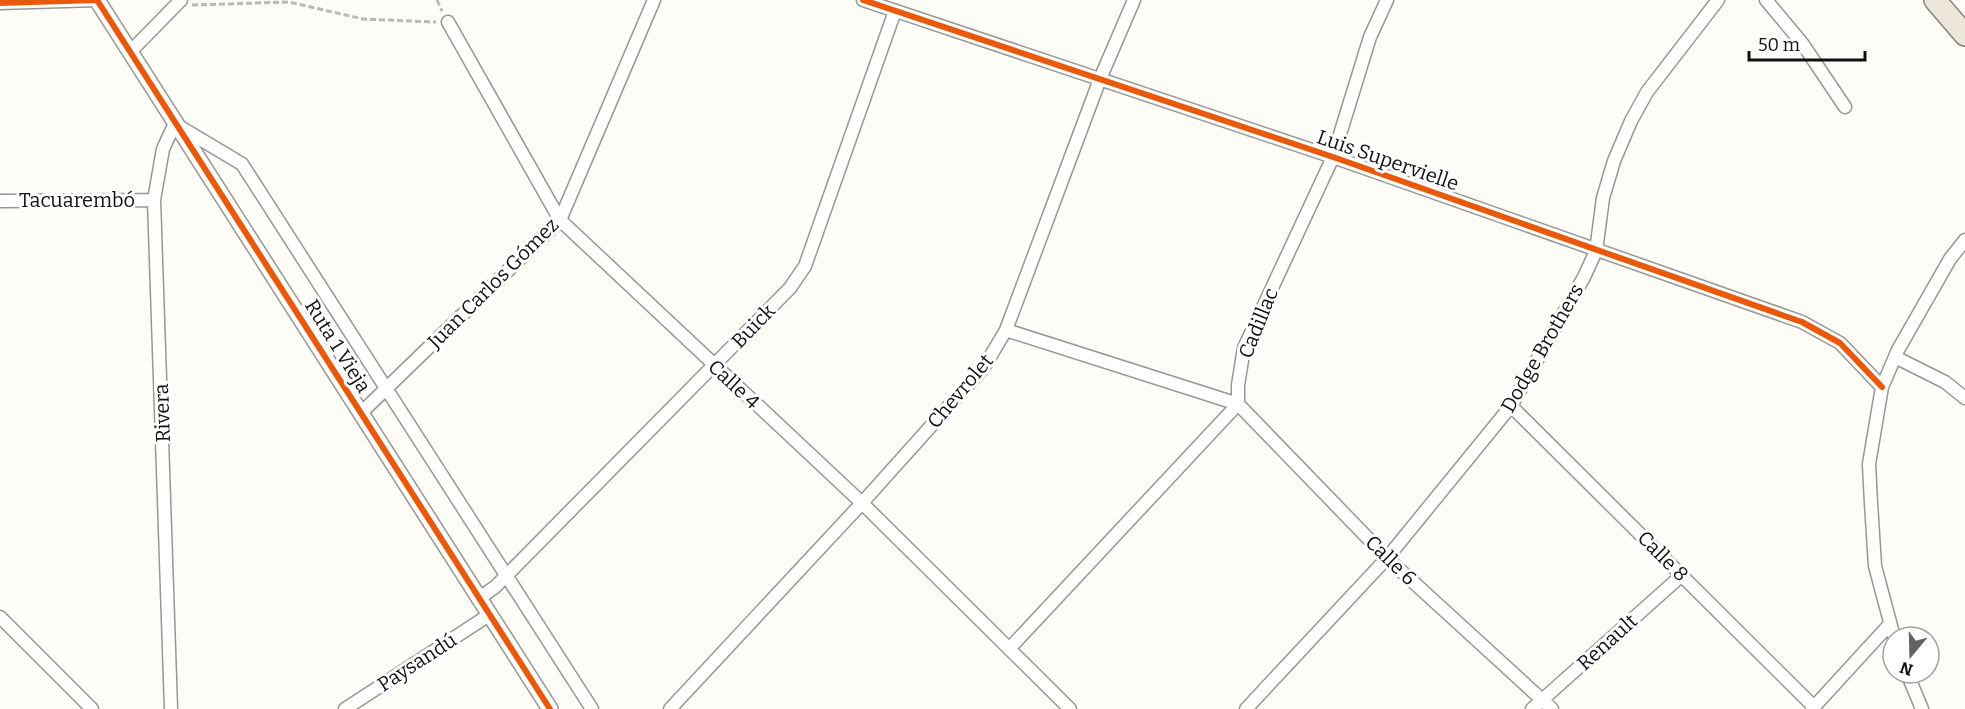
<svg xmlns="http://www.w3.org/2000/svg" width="1965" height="709" font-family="Bitter,serif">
	<rect width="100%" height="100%" fill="#fdfcf7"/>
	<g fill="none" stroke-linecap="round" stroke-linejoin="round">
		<g stroke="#979795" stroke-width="15">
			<path id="minor" d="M863 0 1333 157 1802 322 1840 343 1882 387
				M1766 0 1802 43 1845 107
				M0 3 97 0
				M448 22 560 220 862 503 1070 709
				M131 51 181 0
				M180 127 242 164 592 709
				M0 201 154 200
				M1006 330 1238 404 1387 558 1552 709
				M1895 357 1945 382 1965 398
				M1511 406 1814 707
				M361 413 560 220 654 0
				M478 599 495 587 506 576 790 288 805 266 895 11
				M0 617 92 709
				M1894 637 1875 566 1871 503 1869 464 1882 387 1898 350 1950 259 1965 240
				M1009 649 1238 404V385L1244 348 1333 157 1370 37 1387 0
				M1907 673 1922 709
				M171 709 154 200 163 149 176 121
				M345 709 489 615
				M670 709 862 503 984 367 1006 330 1100 79 1134 0
				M1246 709 1387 558 1511 406 1584 277 1596 251 1603 198 1614 161 1631 121 1647 92 1718 0
				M1532 709 1682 575
				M1812 709 1889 625"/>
		</g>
		<g stroke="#979795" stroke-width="18">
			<path id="tertiary" d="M97 0 550 709"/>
		</g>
		<g stroke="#858482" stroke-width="24">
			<path id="trunk" d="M1935 0 1965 35"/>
		</g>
		<path stroke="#b9b9b8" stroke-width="3" stroke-dasharray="6 3" stroke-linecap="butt" d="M437 0 442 11
			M192 5 289 2 363 19 436 22"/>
		<use href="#minor" stroke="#fffffe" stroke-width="12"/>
		<use href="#tertiary" stroke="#fffffe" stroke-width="15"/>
		<use href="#trunk" stroke="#ece5da" stroke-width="21"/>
		<g stroke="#fff" stroke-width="10">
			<path id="cycleway" d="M863 0 1333 157 1802 322 1840 343 1882 387
				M0 3 97 0 550 709"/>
		</g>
		<use href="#cycleway" stroke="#e8590c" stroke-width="6"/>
	</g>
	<g text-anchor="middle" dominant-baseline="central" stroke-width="6" stroke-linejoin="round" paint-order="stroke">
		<g font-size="20" fill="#111" stroke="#fff">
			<text transform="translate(1388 160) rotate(19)">Luis Supervielle</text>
			<text x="77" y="200">Tacuarembó</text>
			<text transform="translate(493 283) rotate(-45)">Juan Carlos Gómez</text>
			<text transform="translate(1258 323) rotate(-68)">Cadillac</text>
			<text transform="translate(753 326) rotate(-46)">Buick</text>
			<text transform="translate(338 346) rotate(58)">Ruta 1 Vieja</text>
			<text transform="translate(1542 348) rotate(-60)">Dodge Brothers</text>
			<text transform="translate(734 384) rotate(43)">Calle 4</text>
			<text transform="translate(960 391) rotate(-50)">Chevrolet</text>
			<text transform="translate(162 413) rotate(-92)">Rivera</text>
			<text transform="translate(1663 556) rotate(45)">Calle 8</text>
			<text transform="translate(1391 560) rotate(44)">Calle 6</text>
			<text transform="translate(1607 642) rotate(-42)">Renault</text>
			<text transform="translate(417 662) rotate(-33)">Paysandú</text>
		</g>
	</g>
	<g transform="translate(1911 655) rotate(199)"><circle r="28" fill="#ffffff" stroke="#a0a0a0" stroke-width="1.5"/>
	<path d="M0-4.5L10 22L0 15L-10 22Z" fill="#646362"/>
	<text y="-9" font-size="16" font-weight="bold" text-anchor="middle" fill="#111111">N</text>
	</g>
	<path d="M1749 51v9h116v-9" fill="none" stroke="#111111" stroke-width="3"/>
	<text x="1758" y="51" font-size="18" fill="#111111" stroke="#ffffff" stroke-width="4.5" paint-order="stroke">50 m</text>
</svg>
